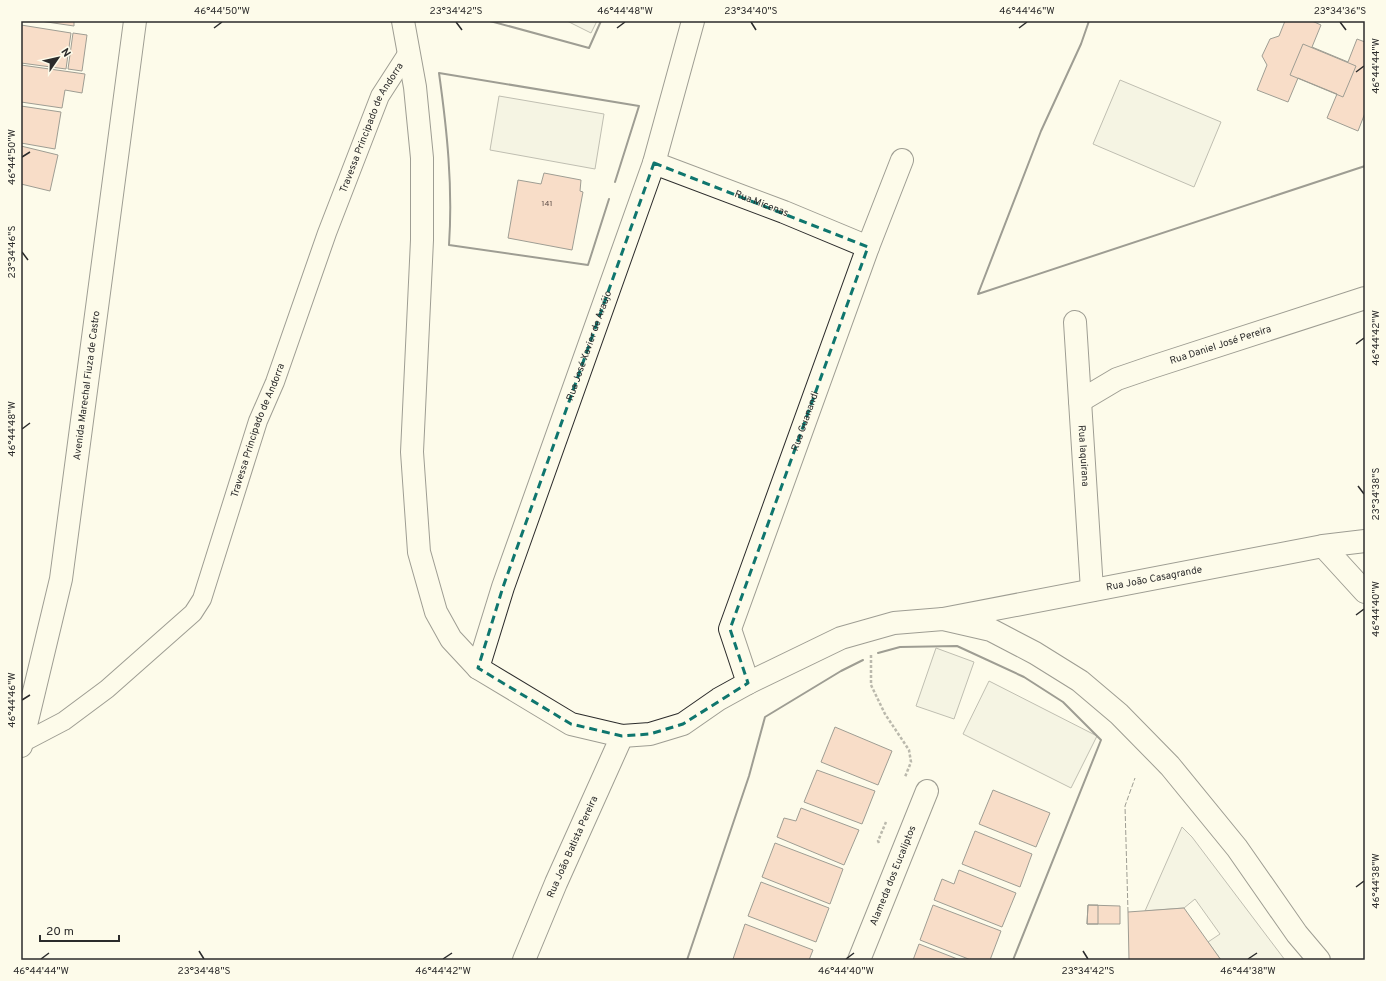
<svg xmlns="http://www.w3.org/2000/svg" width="1386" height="981" font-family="Overpass,sans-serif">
	<rect width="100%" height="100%" fill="#fdfbea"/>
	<path fill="#ecebdb" stroke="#74746e" d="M567 21H597L591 33Z
		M1120 80 1221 122 1194 187 1093 144Z
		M499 96 604 114 595 169 490 150Z
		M936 648 974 662 954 719 916 706Z
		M989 681 1097 736 1071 788 963 734Z"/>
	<path fill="#eceadb" stroke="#74746e" d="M1182 827 1192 837 1285 960H1221L1208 942 1220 934 1195 899 1184 908 1145 911Z"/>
	<path fill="#f2b8a0" stroke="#2b2b2b" d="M40 21H74V26Z
		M1285 21H1312L1321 25 1312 47 1348 62 1357 39 1365 42V113L1358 131 1327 118 1337 94 1298 78 1288 102 1257 90 1267 65 1262 56 1270 39 1279 36Z
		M21 25 71 33 66 69 21 63Z
		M73 33 87 35 82 71 68 69Z
		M1303 44 1356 66 1343 97 1290 75Z
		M21 65 85 74 82 93 65 90 62 108 21 102Z
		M21 106 61 112 55 149 21 143Z
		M21 146 58 155 50 191 21 184Z
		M544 173 581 180 580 191 583 192 572 250 508 238 518 180 541 184Z
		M835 727 892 751 878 785 821 762Z
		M817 770 875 791 862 824 804 802Z
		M993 790 1050 813 1036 847 979 824Z
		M801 808 859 830 844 865 777 837 784 818 796 821Z
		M975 831 1032 854 1020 887 962 864Z
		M775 843 843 869 830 904 762 877Z
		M959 870 1016 893 1002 927 934 900 942 879 954 884Z
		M761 882 829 908 816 942 748 916Z
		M933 905 1001 931 990 960H971L920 940Z
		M1088 905 1120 906V924H1087Z
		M1088 905H1098V924H1087Z
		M1184 908 1221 960H1129L1128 912Z
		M745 924 813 950 809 960 733 959Z
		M919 944 960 960H913Z"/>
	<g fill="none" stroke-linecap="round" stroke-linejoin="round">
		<g stroke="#2b2b2b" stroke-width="20">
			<g id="pedestrian">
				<path id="s1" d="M22 743 64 721 107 689 193 613 202 599 258 421 275 382 327 233 380 96 409 51"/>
			</g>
		</g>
		<g stroke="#2b2b2b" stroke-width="24">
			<g id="minor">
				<path id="s2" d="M654 163 784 212 868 247"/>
				<path id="s3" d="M1075 322 1092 590"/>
				<path id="s4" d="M1080 401 1117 379 1152 367 1365 298"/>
				<path d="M1323 546 1365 592"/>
				<path id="s5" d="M478 668 503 587 654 163 693 21"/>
				<path id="s6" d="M748 683 730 629 868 247 902 160"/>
				<path id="s7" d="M524 960 556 883 622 736"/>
				<path id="s8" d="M859 960 927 791"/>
			</g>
		</g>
		<g stroke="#2b2b2b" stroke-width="24">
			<g id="tertiary">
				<path id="s9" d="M943 619 1323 546 1365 541"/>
			</g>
		</g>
		<g stroke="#2b2b2b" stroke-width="24">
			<g id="secondary">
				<path d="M403 21 415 87 422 158V240L412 452 419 552 436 612 451 639 478 668 571 724 622 736 650 734 683 724 719 699 748 683 841 638 894 623 943 619 991 630 1035 653 1080 681 1119 714 1170 766 1237 848 1297 934 1319 960"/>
				<path id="s10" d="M21 746 61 579 135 21"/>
			</g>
		</g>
		<path stroke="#6a6964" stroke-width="2.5" stroke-dasharray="3 2" stroke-linecap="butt" d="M871 655V685L885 714 909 750 911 762 905 777
			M879 843 878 841 886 822"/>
		<use href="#pedestrian" stroke="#fdfbea" stroke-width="18"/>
		<use href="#minor" stroke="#fdfbea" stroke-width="22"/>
		<use href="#tertiary" stroke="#fdfbea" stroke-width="22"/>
		<use href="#secondary" stroke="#fdfbea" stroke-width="22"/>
		<path stroke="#2b2b2b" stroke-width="1" stroke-dasharray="5 2" stroke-linecap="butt" d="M1128 912 1125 806 1135 778"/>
		<path stroke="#2b2b2b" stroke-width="2" d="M490 21 589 48 601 21
			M1089 21 1081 44 1041 131 978 294 1365 166
			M609 199 588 265 449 245C453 187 447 130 439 73L639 106 615 182
			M878 653 900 647 957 646 1024 677 1063 702 1101 740 1013 960
			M687 960 749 776 765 717 841 671 863 660"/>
	</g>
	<path d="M0 0H1386V981H0ZM654 163 868 247 730 629 748 683 683 724 650 734 622 736 571 724 478 668 503 587Z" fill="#fdfbea" fill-opacity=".55" fill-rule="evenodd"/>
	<path fill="none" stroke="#0f766e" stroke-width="3" stroke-dasharray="8 5" stroke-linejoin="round" d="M654 163 868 247 730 629 748 683 683 724 650 734 622 736 571 724 478 668 503 587Z"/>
	<path fill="none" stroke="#2b2b2b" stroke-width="1.5" d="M456 22 462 30M751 22 756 30M1340 22 1346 30M214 28 222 22M617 28 625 22M1019 28 1027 22M1356 72 1364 66M22 157 30 152M22 252 28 260M1356 344 1364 338M22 429 30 423M1358 486 1364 494M1356 615 1364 609M22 700 30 695M1356 887 1364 881M199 951 204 959M1083 951 1088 959M41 959 49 953M443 959 452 953M846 959 854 953M1248 959 1257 953"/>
	<g text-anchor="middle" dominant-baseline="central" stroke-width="3" stroke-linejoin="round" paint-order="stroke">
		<g font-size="8" fill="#5d4e48">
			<text x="547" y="204">141</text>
		</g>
		<g font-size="10" fill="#2b2b2b" stroke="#fdfbea">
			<text stroke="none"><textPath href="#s1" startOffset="734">Travessa Principado de Andorra</textPath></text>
			<text stroke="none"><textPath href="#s2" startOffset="115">Rua Micenas</textPath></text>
			<text stroke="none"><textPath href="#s4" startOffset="152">Rua Daniel José Pereira</textPath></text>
			<text stroke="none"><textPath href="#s5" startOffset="341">Rua José Xavier de Araújo</textPath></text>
			<text stroke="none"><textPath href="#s10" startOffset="367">Avenida Marechal Fiuza de Castro</textPath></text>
			<text stroke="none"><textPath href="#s6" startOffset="278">Rua Guanandi</textPath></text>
			<text stroke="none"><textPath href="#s1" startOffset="410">Travessa Principado de Andorra</textPath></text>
			<text stroke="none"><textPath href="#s3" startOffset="134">Rua Iaquirana</textPath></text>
			<text stroke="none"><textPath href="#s9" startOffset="215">Rua João Casagrande</textPath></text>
			<text stroke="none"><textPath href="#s7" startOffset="123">Rua João Batista Pereira</textPath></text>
			<text stroke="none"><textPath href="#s8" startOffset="91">Alameda dos Eucaliptos</textPath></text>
		</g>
	</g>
	<rect width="1386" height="981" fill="none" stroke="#fdfbea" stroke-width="44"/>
	<g transform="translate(58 58) rotate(56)" stroke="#fdfbea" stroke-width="3" paint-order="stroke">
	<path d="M0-3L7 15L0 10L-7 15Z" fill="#2b2b2b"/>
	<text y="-6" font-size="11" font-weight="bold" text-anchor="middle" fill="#2b2b2b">N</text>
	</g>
	<path d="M40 935v6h79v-6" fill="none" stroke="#2b2b2b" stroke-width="2"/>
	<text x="46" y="935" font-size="12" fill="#2b2b2b" stroke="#fdfbea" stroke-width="3" paint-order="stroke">20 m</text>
	<rect x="22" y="22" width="1342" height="937" fill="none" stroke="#2b2b2b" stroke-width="1.5"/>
	<g font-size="10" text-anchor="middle" fill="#2b2b2b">
		<text x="222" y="14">46°44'50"W</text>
		<text x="456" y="14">23°34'42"S</text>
		<text x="625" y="14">46°44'48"W</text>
		<text x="751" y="14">23°34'40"S</text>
		<text x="1027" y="14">46°44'46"W</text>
		<text x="1340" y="14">23°34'36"S</text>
		<text transform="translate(1375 66) rotate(-90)" y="4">46°44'44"W</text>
		<text transform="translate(11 157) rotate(-90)" y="4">46°44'50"W</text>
		<text transform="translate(11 252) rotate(-90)" y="4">23°34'46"S</text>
		<text transform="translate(1375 338) rotate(-90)" y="4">46°44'42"W</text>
		<text transform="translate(11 429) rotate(-90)" y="4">46°44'48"W</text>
		<text transform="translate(1375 494) rotate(-90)" y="4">23°34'38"S</text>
		<text transform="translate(1375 609) rotate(-90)" y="4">46°44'40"W</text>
		<text transform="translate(11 700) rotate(-90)" y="4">46°44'46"W</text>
		<text transform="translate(1375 881) rotate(-90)" y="4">46°44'38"W</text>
		<text x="41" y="974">46°44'44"W</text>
		<text x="204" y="974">23°34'48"S</text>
		<text x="443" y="974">46°44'42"W</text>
		<text x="846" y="974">46°44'40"W</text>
		<text x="1088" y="974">23°34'42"S</text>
		<text x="1248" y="974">46°44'38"W</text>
	</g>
</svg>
